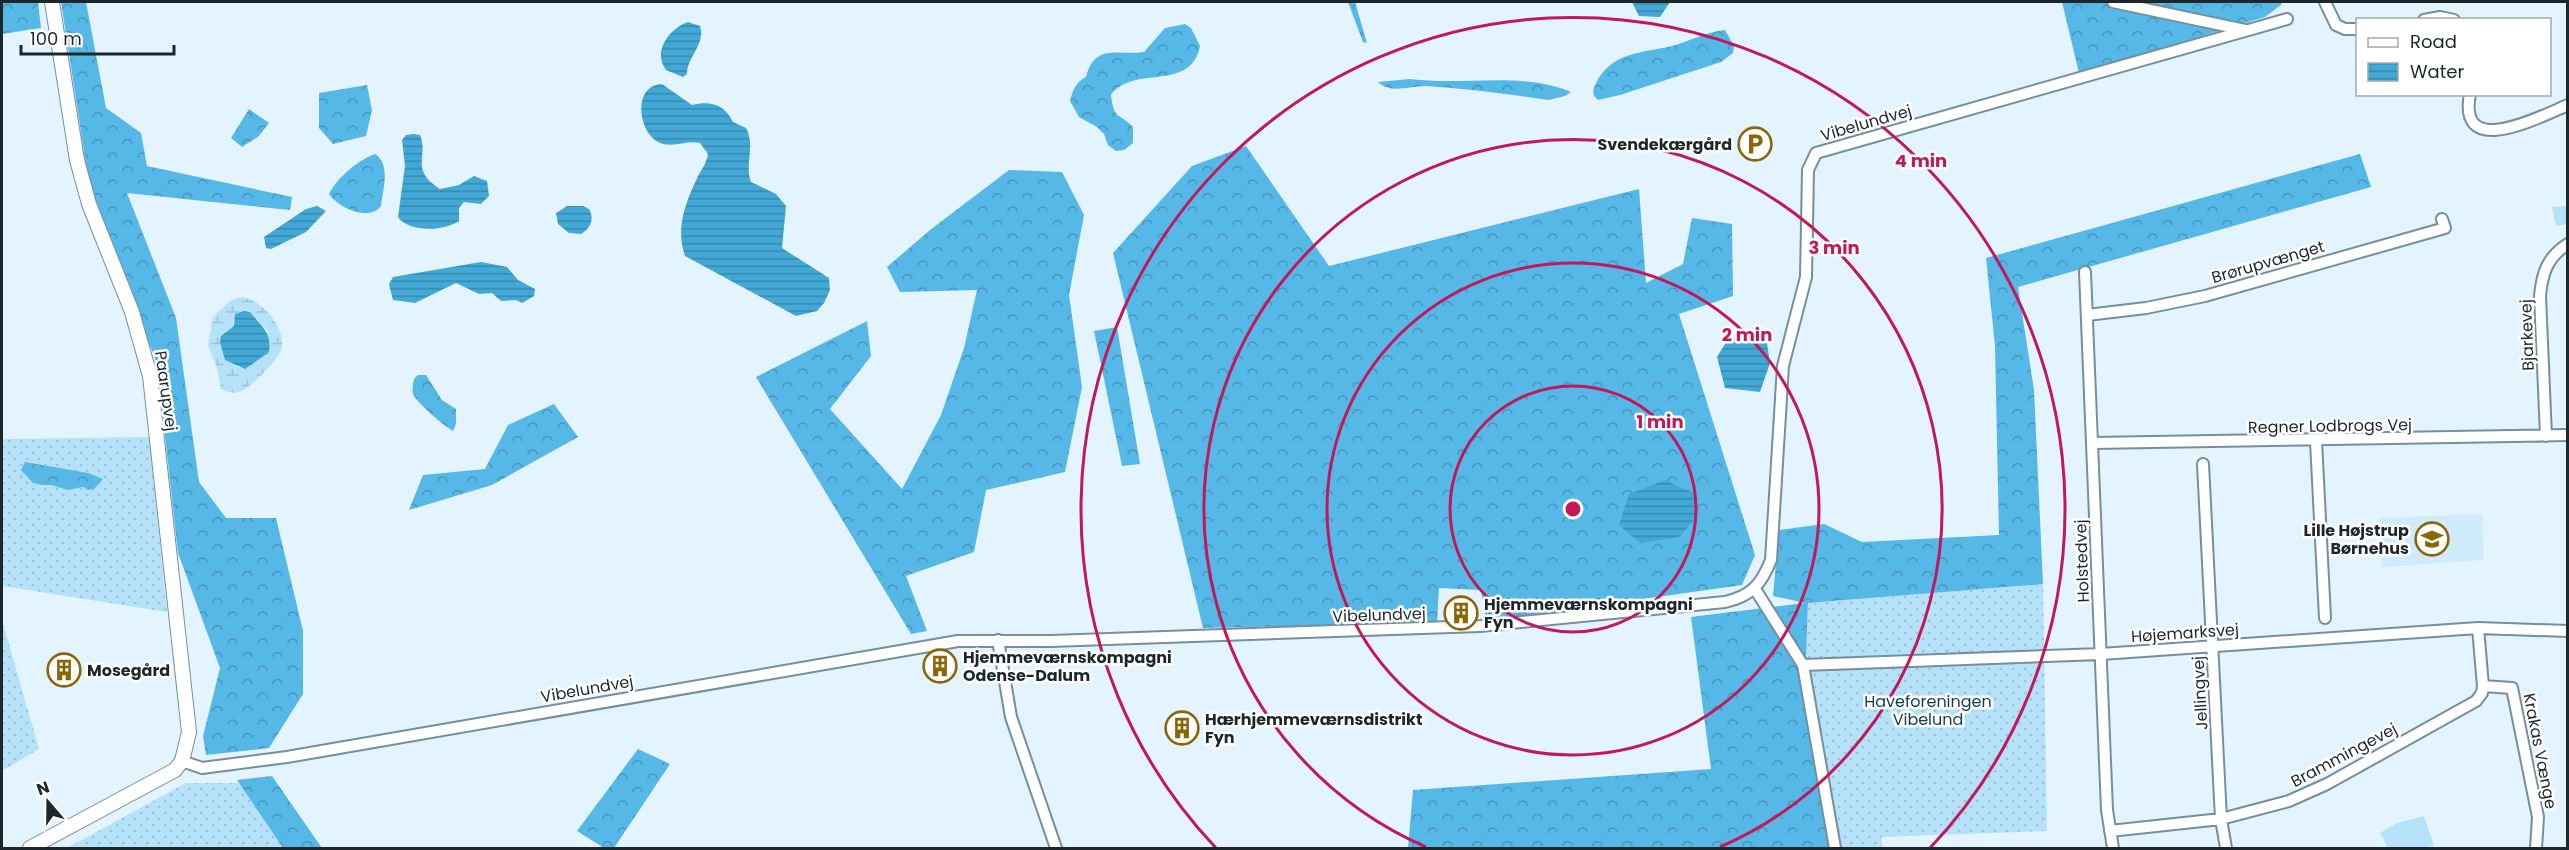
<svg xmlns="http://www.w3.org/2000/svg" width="2569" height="850" font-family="Poppins,sans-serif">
	<defs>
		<pattern id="grass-dots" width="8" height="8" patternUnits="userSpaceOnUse" patternTransform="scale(1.5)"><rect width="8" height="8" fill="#b6e2f9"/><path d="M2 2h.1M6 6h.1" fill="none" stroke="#9cc2d6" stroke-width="1.8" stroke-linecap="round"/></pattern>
		<pattern id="forest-crowns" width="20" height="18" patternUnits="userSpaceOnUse" patternTransform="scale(1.5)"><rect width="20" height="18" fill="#55b8e7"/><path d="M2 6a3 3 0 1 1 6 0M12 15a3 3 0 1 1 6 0" fill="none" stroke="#4696bb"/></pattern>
		<pattern id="wetland-marsh" width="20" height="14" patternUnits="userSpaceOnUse" patternTransform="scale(1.5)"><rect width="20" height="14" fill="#b6e2f9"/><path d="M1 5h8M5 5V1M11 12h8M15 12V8" fill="none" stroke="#9cc2d6"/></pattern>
		<pattern id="water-rules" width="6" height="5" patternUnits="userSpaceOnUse" patternTransform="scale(1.5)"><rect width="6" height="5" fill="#42a8d6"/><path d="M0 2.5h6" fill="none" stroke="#3689ae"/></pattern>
	</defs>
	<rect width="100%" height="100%" fill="#e3f4fe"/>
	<path fill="#cfecfd" d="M2482 514 2484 560 2382 567 2380 518Z"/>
	<path fill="url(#grass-dots)" d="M149 437 167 612 2 586V439Z
		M2043 584 2047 831 1881 837 1883 848H1834L1805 686 1808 603Z
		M2 620 39 749 2 771Z
		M186 783H239L283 848H67Z"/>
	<path fill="url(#forest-crowns)" d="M2 2H38L41 28 2 34Z
		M61 2H86L106 108 141 133 147 166 292 197 290 210 127 193 176 318 199 482 226 518H276L303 631V694L269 748 206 755 203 736 220 668 178 553 157 364 89 184Z
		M1348 2H1355L1367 43 1363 42Z
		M2062 2H2282L2281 5 2265 17 2079 73Z
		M1185 24 1191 28 1200 46C1191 93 1133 64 1111 95 1114 121 1119 112 1133 127V143L1124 150 1116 151 1108 145 1104 134 1097 127 1079 117 1070 101C1073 89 1076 82 1086 77 1095 42 1119 56 1144 52L1165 28Z
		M1725 30 1734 46 1733 53 1721 62 1620 95 1598 100 1594 96C1592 89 1595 86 1598 79 1616 51 1643 53 1672 46 1690 41 1706 32 1725 30Z
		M1410 79C1463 86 1521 71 1571 92L1565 96 1548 100C1508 94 1468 89 1427 86 1411 85 1392 95 1378 82Z
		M367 85 372 110 366 136 333 144 319 128V93Z
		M249 109 269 123 259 136 242 147 231 138Z
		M1246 146 1329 266 1639 189 1646 283 1683 264 1692 218 1732 224 1733 296 1679 314 1755 555 1742 585 1486 621 1481 590 1439 588 1437 623 1203 628 1113 253 1192 166Z
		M375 154C391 164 383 189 381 206 369 222 339 208 329 194 337 178 358 160 375 154Z
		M2360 154 2371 187 2018 287 2034 390 2043 584 1808 603 1805 686 1834 848H1408L1413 790 1711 769 1691 617 1805 603 1773 596 1779 530 1824 524 1862 542 1999 535 1995 346 1986 258Z
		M1009 170 1062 172 1084 215 1069 295 1082 387 1065 472 986 490 974 552 906 576 927 631 911 634 756 377 867 321 871 356 830 409 902 489 941 415 964 348 977 290 900 292 887 267 930 230Z
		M1117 327 1140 464 1122 466 1094 331Z
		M418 375H426L442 400 456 409V424L453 431C444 426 417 403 413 394 412 389 413 384 414 379Z
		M554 404 578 437 492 485 409 510 423 475 485 469 508 425Z
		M25 462 88 473 103 479 94 489 88 490 83 487 68 490 51 485H42L33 483 21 470Z
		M638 749 670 764 614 848H604L577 831Z
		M272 776 322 848H283L237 780Z"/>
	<path fill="url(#wetland-marsh)" fill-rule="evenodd" d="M240 297C260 297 288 328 281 350 277 361 250 389 239 392 232 394 227 392 221 389L217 368 208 345 213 317 230 301ZM250 312 269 332 240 368 231 361 221 336 234 326 233 320Z"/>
	<path fill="#b6e2f9" d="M2567 206V224L2556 226 2552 207Z
		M2424 816 2434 845 2426 848H2388L2380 833 2397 823Z"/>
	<path fill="url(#water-rules)" d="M1632 2H1670L1660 17 1639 16Z
		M688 22 700 26C706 44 687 57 687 74L683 77 666 70C652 51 670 28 688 22Z
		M662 84 692 105C711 100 725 105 733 122L746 128C756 147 744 164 751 182L776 194 786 206 782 248 829 278 830 290 824 303 817 311 796 316 685 256C675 227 686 202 698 176 702 169 707 162 708 154L700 143C687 140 671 149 658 142 637 130 633 85 662 84Z
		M414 134 420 135C429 157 409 169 440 189L459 185 474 176 487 181 489 196 481 204 464 202 459 208V221C445 231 409 233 398 217L405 166 402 140 406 135Z
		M317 206 326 211 306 232 271 249 266 248 264 237 306 209Z
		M567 206H583L589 209C595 220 590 228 581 234L569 233 558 224 556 213Z
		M481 262 507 267 518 280 535 289 534 296 522 303 516 300 501 301 492 293 479 294 456 283 415 303 393 300 389 284 393 277Z
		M244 311 250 312C261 326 272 332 269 352L245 369 225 360 220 342 221 336 234 326 235 314Z
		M1746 334 1766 337 1770 363 1760 392 1725 388 1717 357 1728 339Z
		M1665 480 1694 494 1695 519 1679 537 1640 543 1619 525 1629 494Z"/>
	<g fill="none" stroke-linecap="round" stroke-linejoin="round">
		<g stroke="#758f9e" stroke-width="14">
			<path id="minor" d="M2113 2 2245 30
				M2325 2 2336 25 2345 29H2358
				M2424 20 2440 17 2454 20
				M2470 94C2457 161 2541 116 2568 105
				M2085 272 2107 810 2113 848
				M2087 315 2146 308 2205 296 2445 228 2442 219
				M2546 436 2540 296C2542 274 2547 257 2568 244
				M2316 441 2325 618
				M2093 443 2568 435
				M2203 464 2221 819 2226 848
				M1755 589 1803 665 1835 848
				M998 640 1011 717 1056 848
				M1803 665 2101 654 2478 628 2568 631
				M2483 686 2512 688 2538 817 2536 848
				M182 761 202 768 287 757 958 641H1051L1480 626 1725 602C1751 596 1761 585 1771 560L1783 366 1806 277 1808 170 1816 153 2287 19
				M2110 831 2221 819 2289 801 2327 784 2476 701 2482 693 2483 686 2478 628"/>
		</g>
		<g stroke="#758f9e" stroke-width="16">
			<path id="tertiary" d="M30 848 175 770 182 761 189 732 150 376 132 312 89 204 77 160 52 2"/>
		</g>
		<use href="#minor" stroke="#fff" stroke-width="10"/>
		<use href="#tertiary" stroke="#fff" stroke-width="14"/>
	</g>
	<g fill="none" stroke="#c2185b" stroke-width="3">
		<circle cx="1573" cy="509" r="123"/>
		<circle cx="1573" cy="509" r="246"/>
		<path d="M1426 847A369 369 0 1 1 1720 847"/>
		<path d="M1216 848A492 492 0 1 1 1930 848"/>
	</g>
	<defs>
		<g id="parking-ring" transform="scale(1.725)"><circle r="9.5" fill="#fff" stroke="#8c6507" stroke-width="1.5"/><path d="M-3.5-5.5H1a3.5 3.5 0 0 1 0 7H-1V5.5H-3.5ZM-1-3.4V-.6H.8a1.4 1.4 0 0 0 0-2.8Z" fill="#8c6507"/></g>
		<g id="school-ring" transform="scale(1.725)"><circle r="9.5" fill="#fff" stroke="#8c6507" stroke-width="1.5"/><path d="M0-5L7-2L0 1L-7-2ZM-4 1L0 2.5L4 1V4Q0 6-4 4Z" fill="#8c6507"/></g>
		<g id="building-ring" transform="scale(1.725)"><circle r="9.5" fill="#fff" stroke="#8c6507" stroke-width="1.5"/><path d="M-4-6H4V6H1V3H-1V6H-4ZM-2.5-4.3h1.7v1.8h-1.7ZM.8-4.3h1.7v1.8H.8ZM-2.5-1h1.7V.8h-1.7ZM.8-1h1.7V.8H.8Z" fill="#8c6507"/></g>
	</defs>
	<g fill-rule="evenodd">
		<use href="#parking-ring" x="1755" y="144"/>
		<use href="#school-ring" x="2432" y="539"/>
		<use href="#building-ring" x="1461" y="613"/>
		<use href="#building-ring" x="940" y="666"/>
		<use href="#building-ring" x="64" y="670"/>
		<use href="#building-ring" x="1182" y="728"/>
	</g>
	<g text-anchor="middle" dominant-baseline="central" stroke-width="5" stroke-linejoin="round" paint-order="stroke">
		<g font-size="16" fill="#1c272c" stroke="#fff">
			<text transform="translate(1866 123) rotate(-16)">Vibelundvej</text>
			<text transform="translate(2268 262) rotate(-16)">Brørupvænget</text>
			<text transform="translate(2527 335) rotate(-92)">Bjarkevej</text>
			<text transform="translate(166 391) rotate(82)">Paarupvej</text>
			<text transform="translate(2330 426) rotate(-1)">Regner Lodbrogs Vej</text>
			<text transform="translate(2082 561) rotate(-92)">Holstedvej</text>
			<text transform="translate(1379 615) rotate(-2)">Vibelundvej</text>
			<text transform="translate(2185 633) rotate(-4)">Højemarksvej</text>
			<text transform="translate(587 689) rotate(-10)">Vibelundvej</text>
			<text transform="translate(2200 693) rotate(-93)">Jellingvej</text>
			<text transform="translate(2540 751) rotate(79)">Krakas Vænge</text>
			<text transform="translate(2344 755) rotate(-28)">Brammingevej</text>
		</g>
		<g font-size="16" font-weight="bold" fill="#1c272c" stroke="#fff" text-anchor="start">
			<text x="1732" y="144" text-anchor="end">Svendekærgård</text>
			<text x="2409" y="530" text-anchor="end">Lille Højstrup<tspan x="2409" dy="18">Børnehus</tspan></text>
			<text x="1484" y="604">Hjemmeværnskompagni<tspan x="1484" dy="18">Fyn</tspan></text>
			<text x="963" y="657">Hjemmeværnskompagni<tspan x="963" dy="18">Odense-Dalum</tspan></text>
			<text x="87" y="670">Mosegård</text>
			<text x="1205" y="719">Hærhjemmeværnsdistrikt<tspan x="1205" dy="18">Fyn</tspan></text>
		</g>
		<g font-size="16" fill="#113d50" stroke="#fff">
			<text x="1928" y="701">Haveforeningen<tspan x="1928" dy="18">Vibelund</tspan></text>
		</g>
	</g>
	<circle cx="1573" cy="509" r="9" fill="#c2185b" stroke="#fff" stroke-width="3"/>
	<g font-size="18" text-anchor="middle" font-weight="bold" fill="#c2185b" stroke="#fff" stroke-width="5" stroke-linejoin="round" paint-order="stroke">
		<text x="1921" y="167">4 min</text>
		<text x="1834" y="254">3 min</text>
		<text x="1747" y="341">2 min</text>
		<text x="1660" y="428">1 min</text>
	</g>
	<rect width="2569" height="850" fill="none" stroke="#1c272c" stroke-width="6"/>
	<rect x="2356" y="18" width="195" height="78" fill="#ffffff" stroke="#a4a9ab" stroke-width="1.5"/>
	<rect x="2368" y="38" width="30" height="9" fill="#ffffff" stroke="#a4a9ab" stroke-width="1.5"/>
	<text x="2410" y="48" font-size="18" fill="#1c272c">Road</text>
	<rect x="2368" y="63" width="30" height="18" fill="url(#water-rules)" stroke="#a4a9ab" stroke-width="1.5"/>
	<text x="2410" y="78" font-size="18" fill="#1c272c">Water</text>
	<g transform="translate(48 802) rotate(340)" stroke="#ffffff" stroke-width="4.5" paint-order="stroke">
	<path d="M0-4.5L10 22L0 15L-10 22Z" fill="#1c272c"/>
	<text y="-9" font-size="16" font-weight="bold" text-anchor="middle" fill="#1c272c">N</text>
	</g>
	<path d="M21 45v9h153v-9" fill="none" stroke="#1c272c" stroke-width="3"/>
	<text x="30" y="45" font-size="18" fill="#1c272c" stroke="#ffffff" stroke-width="4.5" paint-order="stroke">100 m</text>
</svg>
